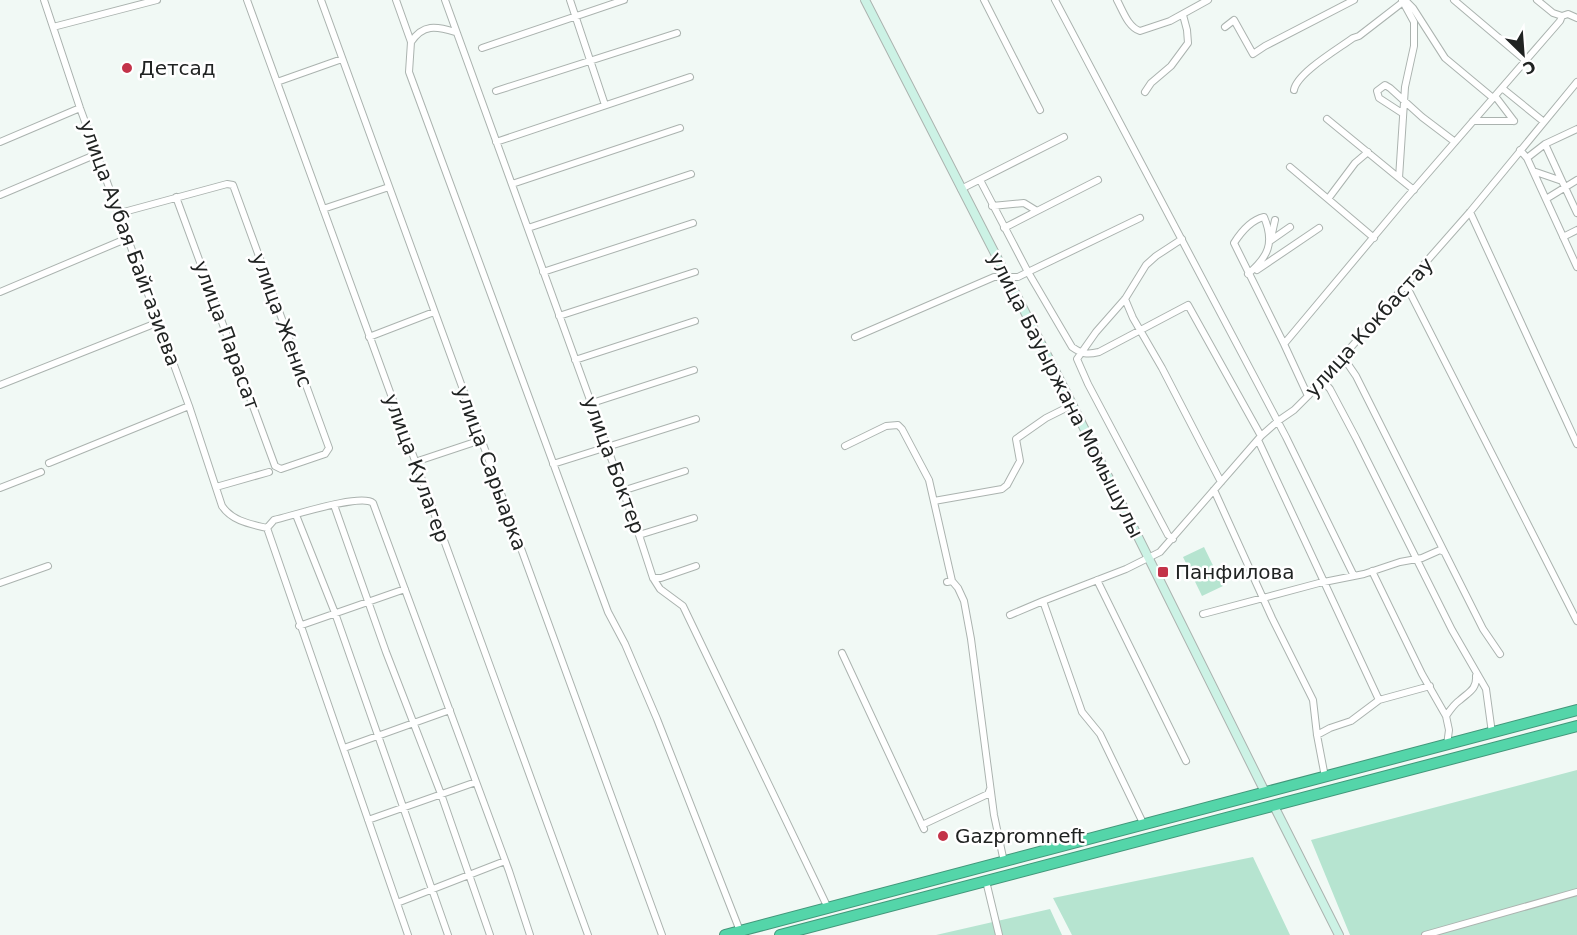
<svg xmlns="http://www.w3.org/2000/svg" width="1577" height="935" font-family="'DejaVu Sans',sans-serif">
	<rect width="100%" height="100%" fill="#f1f9f5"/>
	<path fill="#b6e4d0" d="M1204 547 1223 586 1202 596 1183 557Z
		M1577 770V935H1350L1311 840Z
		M1253 857 1290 935H1072L1053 898Z
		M1050 909 1062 935H936Z"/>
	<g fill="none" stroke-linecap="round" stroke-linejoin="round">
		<g stroke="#abb3af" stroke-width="8">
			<path id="street" d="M44 0 80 108 189 406 222 506C232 521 250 524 267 528
				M247 0 588 935
				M321 0 662 935
				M396 0 411 42 409 72 608 612 625 644 657 719 740 931
				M445 0 639 535 653 578 660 589 683 606 828 908
				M570 0 605 105
				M984 0 1040 110
				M1055 0 1286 437 1354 576
				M1117 0C1123 11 1128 27 1140 31L1170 21 1208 0
				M1402 0 1414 22V46L1405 87 1399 178 1414 190
				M1405 0 1413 8 1445 58 1493 98
				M1454 0 1526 61
				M1537 0 1553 13 1562 16
				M53 27 157 0
				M1225 27 1234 20 1253 54 1265 46 1354 0
				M411 42C423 24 436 26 455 32
				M482 48 624 0
				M277 82 342 59
				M1502 88 1544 122
				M1294 90C1297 73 1338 49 1353 38L1359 36 1403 2
				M496 91 677 33
				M1145 92 1151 83 1171 66 1188 43 1187 30 1183 15
				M1495 96 1514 121
				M1402 113 1379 98 1377 91 1385 85 1390 88 1422 117 1455 142
				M1327 119 1399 178
				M1473 121H1514
				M0 142 80 108
				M496 142 690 77
				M1545 144 1562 181
				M1520 150 1527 158 1577 267
				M1527 158 1545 144 1577 129
				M1290 167 1328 199 1355 163 1368 152
				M1533 171 1562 181 1577 213
				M512 184 680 128
				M961 189 1064 137
				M0 195 97 154
				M1328 199 1374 238
				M1546 199 1577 180
				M992 206 1024 203 1037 211 1098 180
				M323 209 389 187
				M1470 212 1577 444
				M120 213 227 184 233 185 329 448 325 454 281 469 275 466 176 197
				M1140 218 1028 272 1072 347C1082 354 1087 355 1099 352L1188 305 1261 436
				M528 228 691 174
				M1004 228 1037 211
				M1563 237 1577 230
				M1271 238 1275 220
				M1270 241 1290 227
				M1257 270 1319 228
				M543 272 693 223
				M1248 274C1268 257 1275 243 1264 217 1251 220 1241 232 1234 243L1284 344
				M1406 285 1577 621
				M0 292 128 238
				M1125 299 1133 318 1162 368 1221 482
				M559 316 695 272
				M369 337 434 312
				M855 337 994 277H1018L1028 272 980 180
				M1343 357 1356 376 1483 629 1500 654
				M575 360 695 321
				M1322 380 1330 389 1356 438 1452 630 1486 689 1492 733
				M0 385 159 322
				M1308 396 1284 344 1402 203 1560 21 1562 16 1568 14 1577 18
				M592 403 694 370
				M1258 440 1379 700
				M845 446 886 426 898 425 902 429 929 480 952 581
				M415 462 481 440
				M49 463 189 406
				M553 464 696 419
				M216 487 269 472
				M0 488 41 472
				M1214 490 1272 618 1313 700 1317 735 1325 777
				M622 491 685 471
				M934 501 1002 489 1007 485 1020 461 1016 439 1046 418 1072 405
				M334 505 386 652 441 794 490 935
				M296 515 335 613 448 935
				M267 528 274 520C292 516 361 493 373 503L509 871 530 935
				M267 528 408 935
				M639 535 694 518
				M1173 539 1168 535 1088 384 1077 359 1096 332 1125 299 1146 265 1156 256 1182 239
				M1372 571 1422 674 1446 716
				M653 578H661L696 566
				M1097 580 1186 761
				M947 582 952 581 958 588 964 601 971 639 994 815 1004 862
				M0 583 48 566
				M1203 614 1319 583 1364 574 1400 562 1422 558 1440 550 1444 552
				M1010 615 1043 601
				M299 626 405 589
				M842 653 924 829
				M1317 735 1330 728 1351 721 1379 700 1430 686
				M1447 745 1449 730 1446 716C1450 710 1454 704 1460 700 1469 692 1477 689 1476 676
				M344 748 450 710
				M368 820 476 782
				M922 825 988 794 990 789
				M1144 825 1100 734 1082 712 1043 601 1126 569 1160 552 1261 436 1278 421 1294 410 1308 396 1470 212 1577 82
				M986 881 999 935
				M397 903 505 861
				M1425 935 1577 892"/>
		</g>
		<g stroke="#abb3af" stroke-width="10">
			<path id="secondary" d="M865 0 1066 392 1265 792
				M1274 806 1339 935"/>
		</g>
		<g stroke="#42977a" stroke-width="12">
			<path id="highway" d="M725 935 1577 710
				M780 935 1577 726"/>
		</g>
		<use href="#street" stroke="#fff" stroke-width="6"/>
		<use href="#secondary" stroke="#ccf2e5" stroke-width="8"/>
		<use href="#highway" stroke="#54d5a9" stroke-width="10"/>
	</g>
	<g fill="#c33349" stroke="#fff" stroke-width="2">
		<circle cx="127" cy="68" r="6"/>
		<rect x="1157" y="566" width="12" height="12" rx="3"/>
		<circle cx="943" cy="836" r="6"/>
	</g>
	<g text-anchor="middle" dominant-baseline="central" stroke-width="5" stroke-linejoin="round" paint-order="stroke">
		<g font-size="20" fill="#202322" stroke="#fff" text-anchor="start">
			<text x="139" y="68">Детсад</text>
			<text x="1175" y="572">Панфилова</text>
			<text x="955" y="836">Gazpromneft</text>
		</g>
		<g font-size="20" fill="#202322" stroke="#fff">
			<text transform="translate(130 243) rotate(70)">улица Аубая Байгазиева</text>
			<text transform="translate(282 320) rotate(70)">улица Женис</text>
			<text transform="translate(1369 327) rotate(-48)">улица Кокбастау</text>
			<text transform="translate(227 335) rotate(70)">улица Парасат</text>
			<text transform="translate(1066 395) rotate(63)">улица Бауыржана Момышулы</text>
			<text transform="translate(614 465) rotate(70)">улица Боктер</text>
			<text transform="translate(417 468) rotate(70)">улица Кулагер</text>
			<text transform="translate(491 468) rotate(70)">улица Сарыарка</text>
		</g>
	</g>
	<g transform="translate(1523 54) rotate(155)" stroke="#ffffff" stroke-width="4.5" paint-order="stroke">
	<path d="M0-4.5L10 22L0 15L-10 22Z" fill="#202322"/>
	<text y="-9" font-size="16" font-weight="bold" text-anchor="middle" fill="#202322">С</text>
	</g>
</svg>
